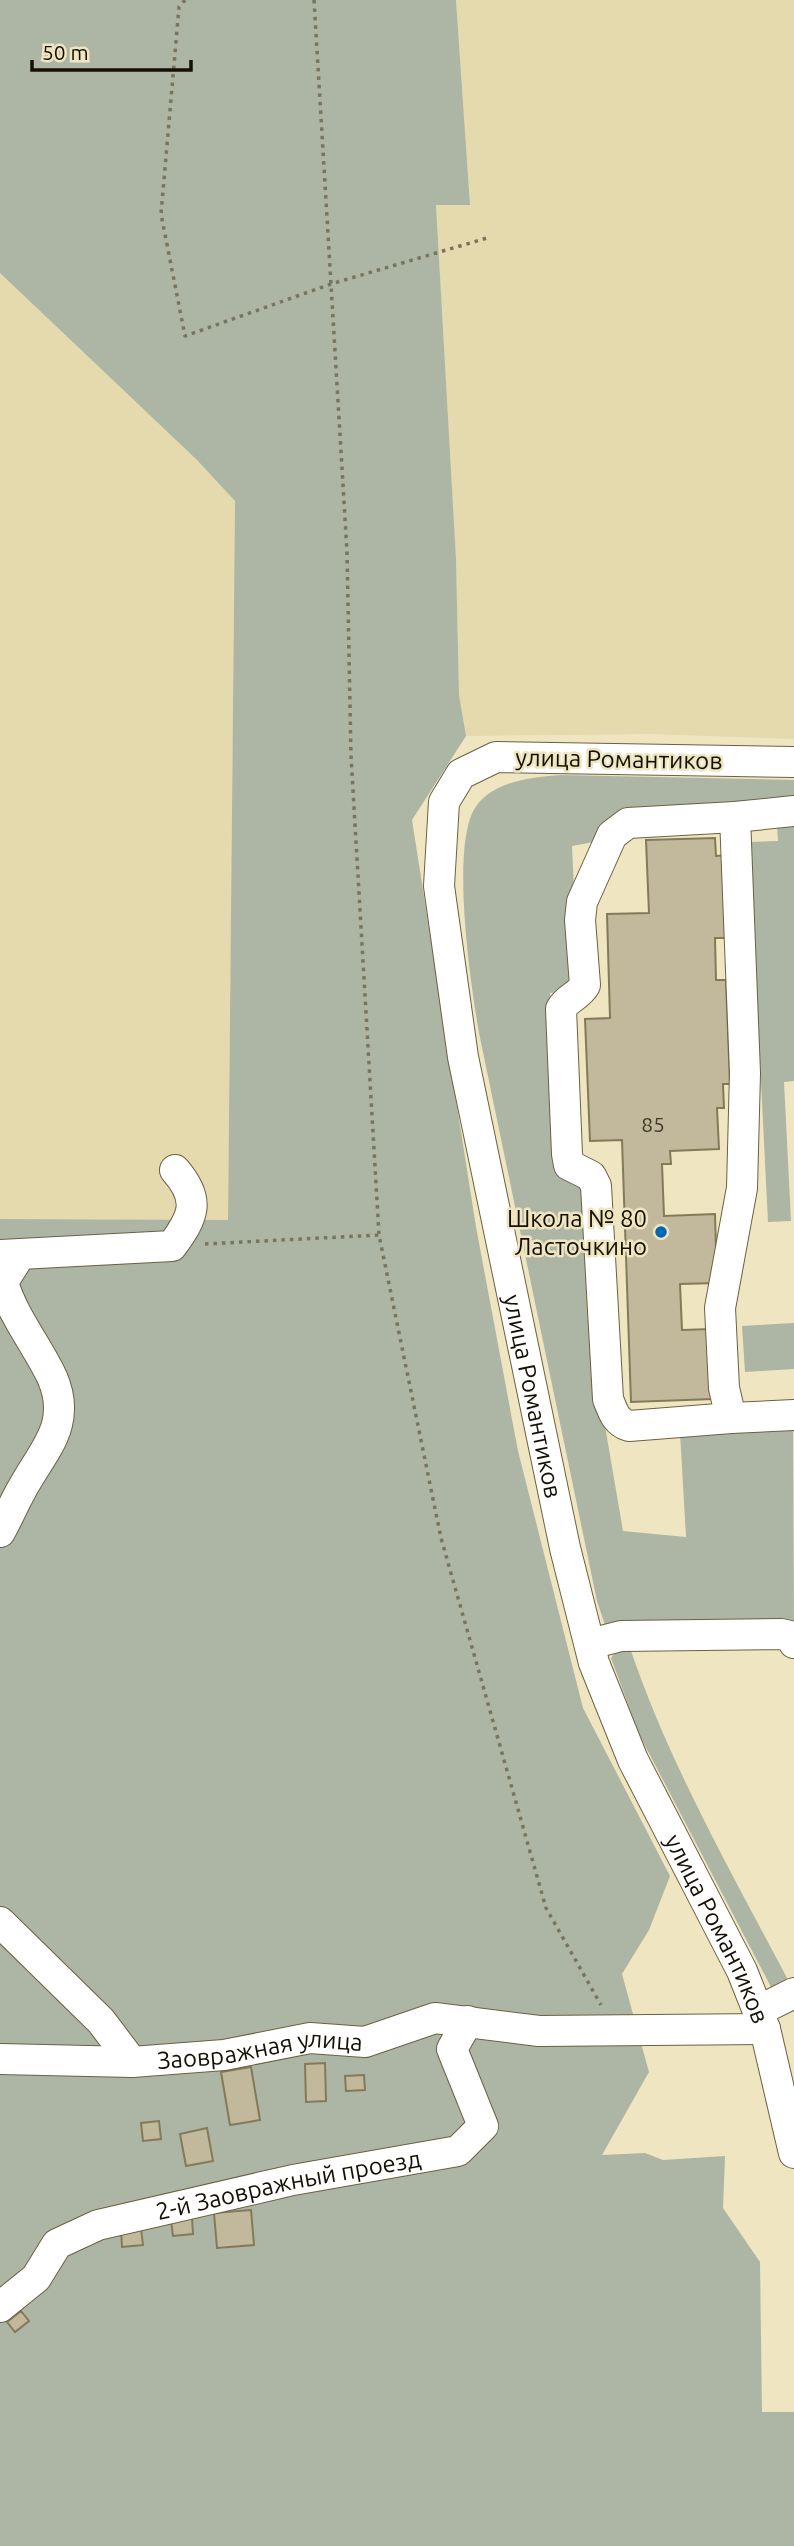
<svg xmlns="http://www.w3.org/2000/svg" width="794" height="2546" font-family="Ubuntu,sans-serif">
	<rect width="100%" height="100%" fill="#efe5c1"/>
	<path fill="#e5d9ae" d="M456 0H794V739L652 734 466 736 459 695 456 559 436 205 470 204Z
		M0 273 197 460 235 501 228 1220 0 1219Z"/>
	<path fill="#adb6a4" d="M0 0H456L470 205H436L456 559 459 695 466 736 412 820 476 1227 518 1451 583 1708 670 1876 649 1930 622 1974 649 2072 602 2155 645 2153 663 2160 725 2156 723 2208 760 2262 762 2412H794V2546H0V1219L228 1220 235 501 197 460 0 273Z
		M561 775 794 780V805L572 846 578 978 565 991 550 993 561 1177 583 1180 605 1426 623 1531 686 1537 680 1433 793 1428 794 1626 788 1622 605 1625 597 1601 479 1033C471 986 449 841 477 805 495 781 533 777 561 775Z
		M794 825V1081L784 1082 791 1221 768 1222 749 842 778 841 777 826Z
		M794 1323V1369L745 1372 742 1326Z
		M630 1648C669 1763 730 1870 787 1978L782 1985 772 1989 639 1734 611 1658 617 1650Z"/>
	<path fill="#c2b99c" stroke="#837a59" stroke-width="2" d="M715 838 716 856 728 855 731 938H715L716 980H726L730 1084H723L724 1108H717L719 1149 670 1151 671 1164H662L664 1216 715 1214 717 1283 680 1284 682 1330 711 1329 713 1399 631 1402 622 1140 590 1141 585 1019 610 1018 607 914 649 913 646 840Z
		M325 2063 326 2101 306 2102 305 2064Z
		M251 2067 260 2120 230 2125 221 2072Z
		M364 2075 365 2090 346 2091 345 2076Z
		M159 2121 161 2139 143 2141 141 2123Z
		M207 2128 213 2161 186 2166 180 2134Z
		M251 2210 254 2245 217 2248 214 2213Z
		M192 2218 193 2234 173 2236 171 2220Z
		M141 2228 143 2245 122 2247 121 2230Z
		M21 2311 29 2321 15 2332 7 2322Z"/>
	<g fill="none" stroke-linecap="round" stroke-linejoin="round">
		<g stroke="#6b6142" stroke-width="32">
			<g id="minor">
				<path id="s1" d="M794 762 496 757 461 774 444 802 439 886 463 1057 565 1548 594 1663 633 1760 742 1971 765 2029 794 2153"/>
				<path d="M794 811 735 817 745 1073 742 1188 720 1308 724 1388 731 1418 794 1415"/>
				<path d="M0 1255 172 1246C194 1216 201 1200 175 1170"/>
				<path d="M731 1418 629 1426C616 1422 613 1412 608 1399L596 1186 591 1176 569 1165 567 1154 561 1009C567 998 579 996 585 985L580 920 582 902 612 835 628 823 735 817"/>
				<path d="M0 1532C8 1518 14 1503 22 1489 43 1450 73 1425 52 1377 37 1345 13 1317 3 1282L20 1255"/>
				<path d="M590 1644 621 1636 781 1634 790 1636 794 1643"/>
				<path d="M0 1922 101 2021 132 2062"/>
				<path d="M758 2011 794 1993"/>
				<path id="s2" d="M0 2059 132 2062 224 2055 310 2038 365 2042 435 2018 539 2031 765 2029"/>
				<path id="s3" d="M0 2307 36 2278 57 2244 98 2225 293 2180 458 2151 483 2126 452 2049 468 2021"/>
			</g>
		</g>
		<path stroke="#7a745d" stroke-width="3.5" stroke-dasharray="3.5 5" stroke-linecap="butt" d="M185 0 179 7 161 214 185 336 331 284 487 238
			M314 0 347 552 351 756 379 1235 441 1538 546 1908 601 2005
			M205 1244 379 1235"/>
		<use href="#minor" stroke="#fff" stroke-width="30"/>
	</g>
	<circle fill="#0068b4" stroke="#efe5c1" stroke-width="2.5" cx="661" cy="1232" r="7"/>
	<g text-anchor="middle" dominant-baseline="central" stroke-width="5" stroke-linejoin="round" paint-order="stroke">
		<g font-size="21" fill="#403a2b">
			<text x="653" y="1124">85</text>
		</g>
		<g font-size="24" fill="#141005" stroke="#efe5c1">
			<text transform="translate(619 759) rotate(1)">улица Романтиков</text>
			<text stroke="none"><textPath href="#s1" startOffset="973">улица Романтиков</textPath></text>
			<text stroke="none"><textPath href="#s1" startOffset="1540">улица Романтиков</textPath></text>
			<text stroke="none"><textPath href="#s2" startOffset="261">Заовражная улица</textPath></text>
			<text stroke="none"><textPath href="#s3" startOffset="326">2-й Заовражный проезд</textPath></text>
		</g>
		<g font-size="24" fill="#141005" stroke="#efe5c1" text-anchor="end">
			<text x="647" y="1218">Школа № 80<tspan x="647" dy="28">Ласточкино</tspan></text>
		</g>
	</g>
	<path d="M32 60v10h159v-10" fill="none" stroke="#141005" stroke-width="3.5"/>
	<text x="42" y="60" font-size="21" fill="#141005" stroke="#efe5c1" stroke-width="5" paint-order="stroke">50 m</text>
</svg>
